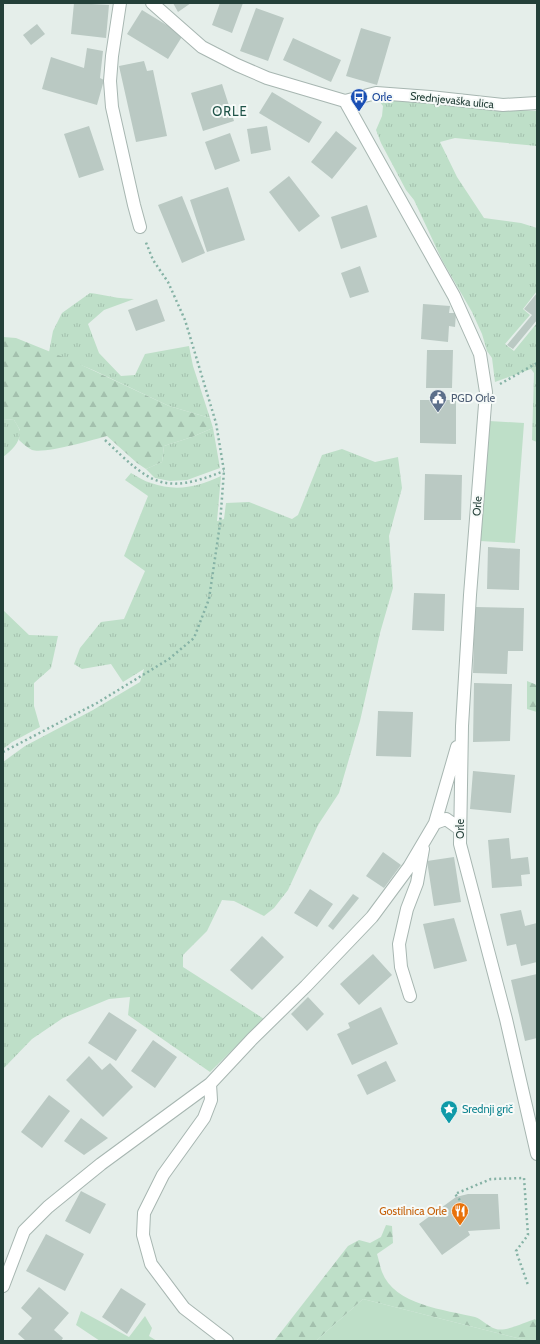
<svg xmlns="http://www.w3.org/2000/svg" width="540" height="1344" font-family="Cabin,sans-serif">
	<defs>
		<pattern id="grass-tufts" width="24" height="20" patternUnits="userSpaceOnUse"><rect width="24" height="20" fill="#bedfc8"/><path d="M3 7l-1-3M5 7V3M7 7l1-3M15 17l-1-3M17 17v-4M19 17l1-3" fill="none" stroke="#a3c0ad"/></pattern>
		<pattern id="forest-firs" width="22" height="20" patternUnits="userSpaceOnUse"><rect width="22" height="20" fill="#bedfc8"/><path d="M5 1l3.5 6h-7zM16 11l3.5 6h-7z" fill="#a3c0ad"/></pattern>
	</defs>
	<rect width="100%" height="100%" fill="#e5eeea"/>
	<path fill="url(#grass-tufts)" d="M387 97 478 108 537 111V146L455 138 440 142 457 177 484 218 521 223 537 228V291L523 309 530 315 505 344 514 351 537 323V442L532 440 534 373 531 369 495 382 492 358 487 351 482 334 472 312 442 260 414 200 406 190 381 143 376 130 382 116 383 106 379 101Z
		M90 293C105 295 119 299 134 299L104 310 88 324 99 353 121 376 135 375 145 354 189 346 193 366 210 418 169 406 93 370 49 352 53 331 62 313Z
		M3 419 14 420C16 423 19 428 20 431 21 442 11 451 3 457Z
		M213 428 220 468 187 480 170 481 155 478 146 469 162 462 164 446 192 437Z
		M342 449 375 462 398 457 402 488 389 536 393 588 380 633 360 721 339 793 318 825 288 890 274 908 264 916 234 901 222 900 207 931 183 955V967L264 1019 210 1072 128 1015 130 997 109 999 63 1018 32 1039 3 1069V762L25 746 93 710 140 682 144 669 123 682 111 664 82 669 74 664 80 648 101 622 124 619 145 571 124 556 148 496 125 480 131 473C138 477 144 481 151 483 176 492 198 487 221 476L217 521 224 519 226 503 249 502 292 519 298 515 322 455Z
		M3 610 29 635 58 636 51 668 34 683V706L40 727 12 742 3 749Z"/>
	<path fill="url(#forest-firs)" d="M3 337 16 338 73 361 169 406 210 418 213 428 192 437 164 446 162 462 146 469 137 463 107 436C92 440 45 454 32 450 28 448 22 443 19 440L20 430 14 420 3 419Z
		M527 681 537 685V712L527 709Z
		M386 1225 392 1226 393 1243 377 1254C379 1260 380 1267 382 1272 394 1305 446 1310 475 1317 482 1319 488 1327 496 1329 505 1332 526 1322 535 1319L537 1322V1341H529L363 1299 316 1341H274L348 1246 359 1240 370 1243 381 1237Z"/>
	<path fill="#bedfc8" d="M489 421 524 423 515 543 480 541Z
		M363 1299 529 1341H316Z
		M81 1311 129 1337 145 1316 152 1328 149 1336 157 1341H100L76 1325Z"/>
	<path fill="#bac9c3" d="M74 3 109 5 106 38 71 34Z
		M173 3H191L178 12Z
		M220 3H243L232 33 212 25Z
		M256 8 284 18 268 61 240 51Z
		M142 10 183 35 168 59 127 34Z
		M37 24 45 34 31 45 23 35Z
		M361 28 391 37 377 85 346 76Z
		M293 38 341 60 331 82 283 60Z
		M87 48 103 51 100 78 104 80 97 105 42 89 51 57 84 68Z
		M144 61 147 71 153 70 167 136 136 142 119 66Z
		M222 84 234 121 203 131 191 93Z
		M272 92 322 122 309 143 259 113Z
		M89 126 104 170 79 178 64 134Z
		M267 126 271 150 251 154 247 129Z
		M336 131 357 148 332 179 311 162Z
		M230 133 240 161 215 170 205 142Z
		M289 176 320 216 299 232 269 192Z
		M228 187 245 240 207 252 190 200Z
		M182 196 205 253 182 263 158 205Z
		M367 205 377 237 341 249 331 217Z
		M360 266 369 292 350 298 341 273Z
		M537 293V320L513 349 507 345 532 315 524 309Z
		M157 299 165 321 136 331 128 310Z
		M423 304 450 306 449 313H456L455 327 449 326 448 342 421 339Z
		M427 350H453L452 388H426Z
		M420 400H456V444L420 443Z
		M425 474 462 475 461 520H424Z
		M488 547 520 549 519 590 487 589Z
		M414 593 445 594 444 631 412 630Z
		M475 607 524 608 523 651H508L507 674 473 673Z
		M474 683 512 684 510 741 473 742Z
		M378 711 413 712 411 757 376 756Z
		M473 771 515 775 511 813 470 809Z
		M509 838 511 859 528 857 530 874 521 875 522 886 492 888 488 840Z
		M383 852 401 865 384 888 366 876Z
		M454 857 461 902 434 906 427 861Z
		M310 889 333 904 317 927 294 913Z
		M353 894 359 898 333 930 328 926Z
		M521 910 525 926 537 923V962L521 966 516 944 507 946 500 914Z
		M454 918 467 961 434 969 423 924Z
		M262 936 284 957 252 990 230 970Z
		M373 954 392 975 359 1005 340 984Z
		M537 974V1038L525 1041 511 980Z
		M308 997 324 1014 307 1031 291 1014Z
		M381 1007 398 1044 352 1065 337 1034 350 1028 348 1023Z
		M109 1012 137 1030 116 1061 88 1043Z
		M153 1040 177 1057 155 1088 131 1071Z
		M89 1056 102 1070 110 1063 133 1087 103 1117 66 1080Z
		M386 1061 396 1081 367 1095 357 1075Z
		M49 1095 70 1111 42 1148 21 1132Z
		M81 1118 108 1138 84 1155 64 1141Z
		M81 1191 106 1204 90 1234 65 1221Z
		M468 1194H498L500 1229 468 1231 470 1235 442 1255 419 1224 456 1197Z
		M46 1234 84 1254 65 1291 26 1271Z
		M39 1287 69 1313 54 1330 63 1338 61 1341H26L18 1334 32 1318 21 1308Z
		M121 1288 146 1304 127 1334 102 1317Z"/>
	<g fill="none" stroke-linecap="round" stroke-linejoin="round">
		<g stroke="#a7b6b1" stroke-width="14">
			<path id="minor" d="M120 3 112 56 110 81 112 107 134 205 140 227
				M152 3 202 47 237 65 267 78 345 101 454 296 480 354 486 392 470 595 462 726 460 844 506 1019 537 1154
				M345 101 376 93 430 97 503 105 537 103
				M435 823 446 819 460 829
				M410 996 401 967 399 944 407 909 417 883 423 849
				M210 1084 211 1100 204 1118 163 1175 144 1213 143 1235 151 1264 184 1308 227 1341
				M3 1286 24 1231 48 1207 101 1164 210 1084 252 1039 306 986 372 917 409 867 435 823 457 747"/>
		</g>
		<path stroke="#85b2a5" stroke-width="2.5" stroke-dasharray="2 3" stroke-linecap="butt" d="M500 384 537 363
			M105 440C150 483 162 496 224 471
			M3 752 97 703 169 659 194 638 209 599 220 524 224 471 216 423 185 320 168 282 153 260 145 240
			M463 1204 455 1194 491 1179 524 1178 528 1235 516 1251 528 1285"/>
		<use href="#minor" stroke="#fff" stroke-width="12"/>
	</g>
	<defs>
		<g id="bus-pin" transform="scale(0.9)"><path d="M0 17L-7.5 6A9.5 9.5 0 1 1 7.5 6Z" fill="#1a4fb4" stroke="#f6faf8"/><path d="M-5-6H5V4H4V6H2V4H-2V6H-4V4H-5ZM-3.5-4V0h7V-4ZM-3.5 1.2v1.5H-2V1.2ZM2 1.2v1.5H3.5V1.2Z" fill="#fff"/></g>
		<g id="civic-pin" transform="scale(0.9)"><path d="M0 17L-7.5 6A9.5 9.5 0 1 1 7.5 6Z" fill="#5c6f8a" stroke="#f6faf8"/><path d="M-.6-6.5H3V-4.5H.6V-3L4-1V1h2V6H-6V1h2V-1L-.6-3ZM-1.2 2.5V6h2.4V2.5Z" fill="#fff"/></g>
		<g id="sight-pin" transform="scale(0.9)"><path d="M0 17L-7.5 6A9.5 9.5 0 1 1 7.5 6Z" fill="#0f9aa8" stroke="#f6faf8"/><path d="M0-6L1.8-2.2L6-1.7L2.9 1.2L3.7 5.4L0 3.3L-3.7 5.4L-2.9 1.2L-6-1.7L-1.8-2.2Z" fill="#fff"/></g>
		<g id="restaurant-pin" transform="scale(0.9)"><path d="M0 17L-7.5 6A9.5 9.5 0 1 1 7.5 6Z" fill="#e8710a" stroke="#f6faf8"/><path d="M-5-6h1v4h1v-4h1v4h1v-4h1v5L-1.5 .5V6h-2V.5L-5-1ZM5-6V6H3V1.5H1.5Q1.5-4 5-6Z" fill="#fff"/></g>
	</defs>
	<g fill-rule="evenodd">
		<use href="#bus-pin" x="359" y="97"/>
		<use href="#civic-pin" x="438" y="398"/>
		<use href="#sight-pin" x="449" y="1109"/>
		<use href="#restaurant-pin" x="460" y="1211"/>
	</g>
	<g text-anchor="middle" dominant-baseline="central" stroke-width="4" stroke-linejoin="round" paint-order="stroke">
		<g font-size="11" fill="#164399" stroke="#f6faf8" text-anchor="start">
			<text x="372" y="97">Orle</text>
		</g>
		<g font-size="11" fill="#244039" stroke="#f6faf8">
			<text transform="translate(452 100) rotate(6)">Srednjevaška ulica</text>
			<text transform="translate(477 506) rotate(-86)">Orle</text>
			<text transform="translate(460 829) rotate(-90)">Orle</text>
		</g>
		<g font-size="11" fill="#4e5e75" stroke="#f6faf8" text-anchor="start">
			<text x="451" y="398">PGD Orle</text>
		</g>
		<g font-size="11" fill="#0d838f" stroke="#f6faf8" text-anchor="start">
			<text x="462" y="1109">Srednji grič</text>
		</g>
		<g font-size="11" fill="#c56008" stroke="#f6faf8" text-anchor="end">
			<text x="447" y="1211">Gostilnica Orle</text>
		</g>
		<g font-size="13" letter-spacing="1" fill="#1f5348" stroke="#f6faf8">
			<text x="230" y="111">ORLE</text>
		</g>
	</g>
	<rect width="540" height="1344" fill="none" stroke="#244039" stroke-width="8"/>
</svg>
